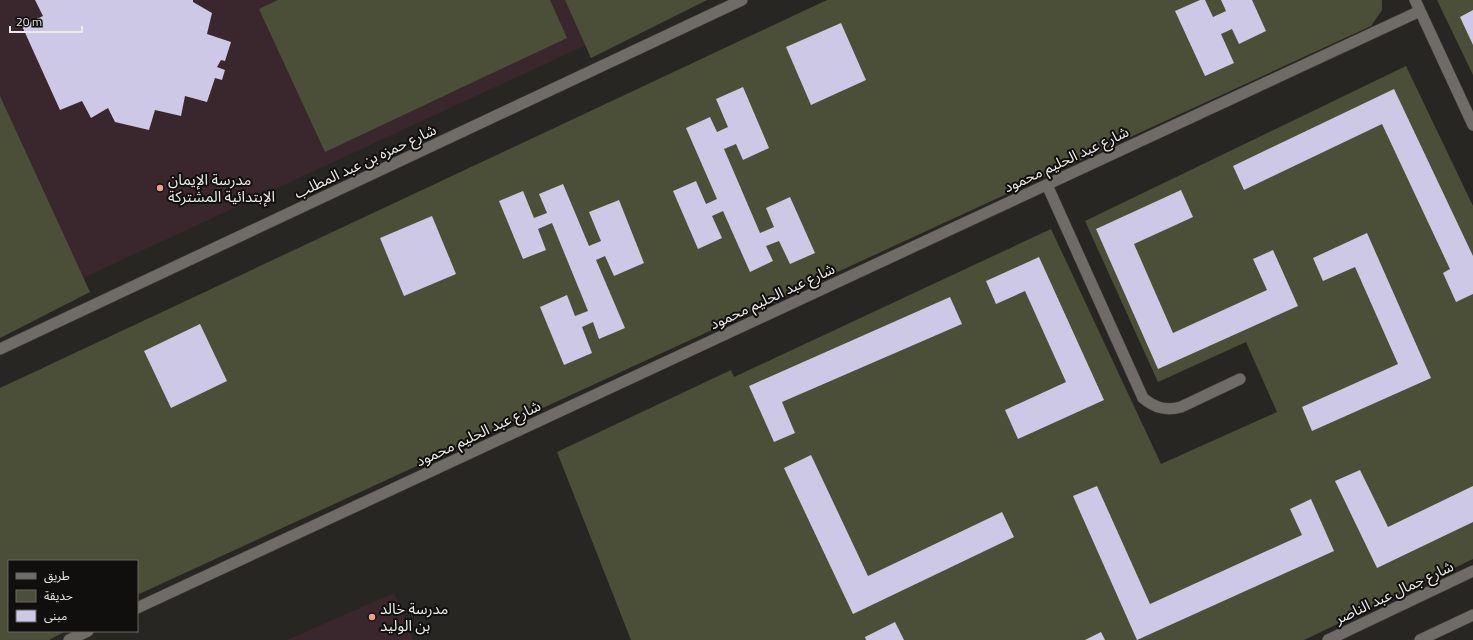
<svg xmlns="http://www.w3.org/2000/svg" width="1473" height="640" font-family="'Titillium Web','Noto Sans Arabic',sans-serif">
	<rect width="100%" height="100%" fill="#282622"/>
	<path fill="#3a272d" d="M0 0H565L586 45 83 278 0 97Z
		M394 593 414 640H287Z"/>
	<path fill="#4c4f37" d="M278 0H550L567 38 325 152 259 9Z
		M565 0H707L591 58Z
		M827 0H1382V10L1371 26 137 595V561H9V631H66L49 640H0V388Z
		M1437 0H1473V75Z
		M1406 66 1473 206V559L1304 640H631L557 452 731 370 734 377 1051 229 1161 464 1277 412 1246 342 1158 382 1085 221Z
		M0 96 90 292 0 338Z"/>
	<path fill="#cdc8e5" d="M35 0H193V2L212 13 207 34 231 42 225 61 221 60 217 67 225 70 222 80 215 78 207 102 185 96 181 116 155 110 149 130 115 122 108 108 91 118 82 101 60 110 22 26 43 16Z
		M1200 0H1205L1213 17 1226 11 1221 0H1252L1266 31 1239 44 1232 29 1221 34 1234 63 1205 76 1175 11Z
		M1473 10V45L1460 17Z
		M841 23 866 80 811 105 786 47Z
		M743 87 769 148 743 160 736 144 724 149 760 233 774 227 766 208 790 197 815 253 790 264 779 241 766 246 773 261 750 272 723 211 712 216 722 238 698 249 673 191 696 181 706 204 717 199 686 128 710 117 717 132 728 127 716 99Z
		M1394 89 1473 256V294L1456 302 1443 273 1450 269 1382 124 1244 190 1233 166Z
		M563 184 589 246 601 241 589 212 619 200 644 263 614 276 605 256 596 260 625 328 599 339 593 322 582 327 592 353 564 365 540 307 567 295 575 316 588 311 552 223 538 229 546 250 523 259 499 201 523 191 534 218 547 213 539 194Z
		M1181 190 1193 217 1134 244 1173 333 1267 290 1253 259 1273 250 1298 306 1158 369 1096 229Z
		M432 216 456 274 404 296 380 238Z
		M1367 233 1431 378 1312 431 1302 407 1398 364 1355 267 1323 281 1313 258Z
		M1039 257 1104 400 1018 439 1005 410 1066 382 1025 291 996 304 986 281Z
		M950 297 962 324 782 402 795 433 774 442 749 386Z
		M200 324 227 381 171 408 144 351Z
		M811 455 868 576 1002 512 1014 537 853 614 784 468Z
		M1360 470 1388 527 1473 486V522L1377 568 1335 481Z
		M1097 486 1150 604 1302 535 1290 509 1311 499 1334 551 1137 640 1073 496Z
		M895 622 904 640H866L865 637Z
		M1101 632 1105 640H1085Z"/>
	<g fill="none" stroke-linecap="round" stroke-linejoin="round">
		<g stroke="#464440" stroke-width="12">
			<path id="minor" d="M1415 0 1473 125
				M1047 185 1143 398C1155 408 1166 411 1181 407L1240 379
				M0 349 742 0
				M137 608 1420 11
				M69 640 88 631"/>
		</g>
		<g stroke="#464440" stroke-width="12">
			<path id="secondary" d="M1328 640 1473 571
				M1420 640 1473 615"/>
		</g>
		<use href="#minor" stroke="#6f6c67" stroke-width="11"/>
		<use href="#secondary" stroke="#6f6c67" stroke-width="11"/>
	</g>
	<g fill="#f39f83" stroke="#100f0d" stroke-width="1.5">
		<circle cx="160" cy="188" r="4"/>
		<circle cx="372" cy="617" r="4"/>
	</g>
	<g text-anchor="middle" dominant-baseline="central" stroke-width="4" stroke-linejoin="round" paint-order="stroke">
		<g font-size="15" fill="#ecebe8" stroke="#100f0d">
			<text transform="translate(1066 159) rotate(-25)">شارع عبد الحليم محمود</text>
			<text transform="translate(365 161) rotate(-25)">شارع حمزه بن عبد المطلب</text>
			<text transform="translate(772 296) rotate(-25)">شارع عبد الحليم محمود</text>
			<text transform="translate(478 433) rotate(-25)">شارع عبد الحليم محمود</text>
			<text transform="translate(1394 592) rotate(-25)">شارع جمال عبد الناصر</text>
		</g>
		<g font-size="15" fill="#ecebe8" stroke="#100f0d" text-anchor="start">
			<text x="168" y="179">مدرسة الإيمان<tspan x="168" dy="17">الإبتدائية المشتركة</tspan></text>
			<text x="380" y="608">مدرسة خالد<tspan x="380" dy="17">بن الوليد</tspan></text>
		</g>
	</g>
	<rect x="8" y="560" width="130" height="72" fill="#100f0d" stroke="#686765"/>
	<rect x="16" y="573" width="20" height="6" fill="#6f6c67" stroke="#686765"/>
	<text x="44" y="580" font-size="12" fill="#ecebe8">طريق</text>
	<rect x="16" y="590" width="20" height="12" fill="#4c4f37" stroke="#686765"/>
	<text x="44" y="600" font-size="12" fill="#ecebe8">حديقة</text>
	<rect x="16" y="610" width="20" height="12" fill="#cdc8e5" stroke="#686765"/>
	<text x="44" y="620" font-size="12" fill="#ecebe8">مبنى</text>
	<path d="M10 26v6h72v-6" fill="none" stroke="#ecebe8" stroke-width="2"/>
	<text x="16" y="26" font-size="12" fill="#ecebe8" stroke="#100f0d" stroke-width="3" paint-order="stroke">20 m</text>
</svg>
